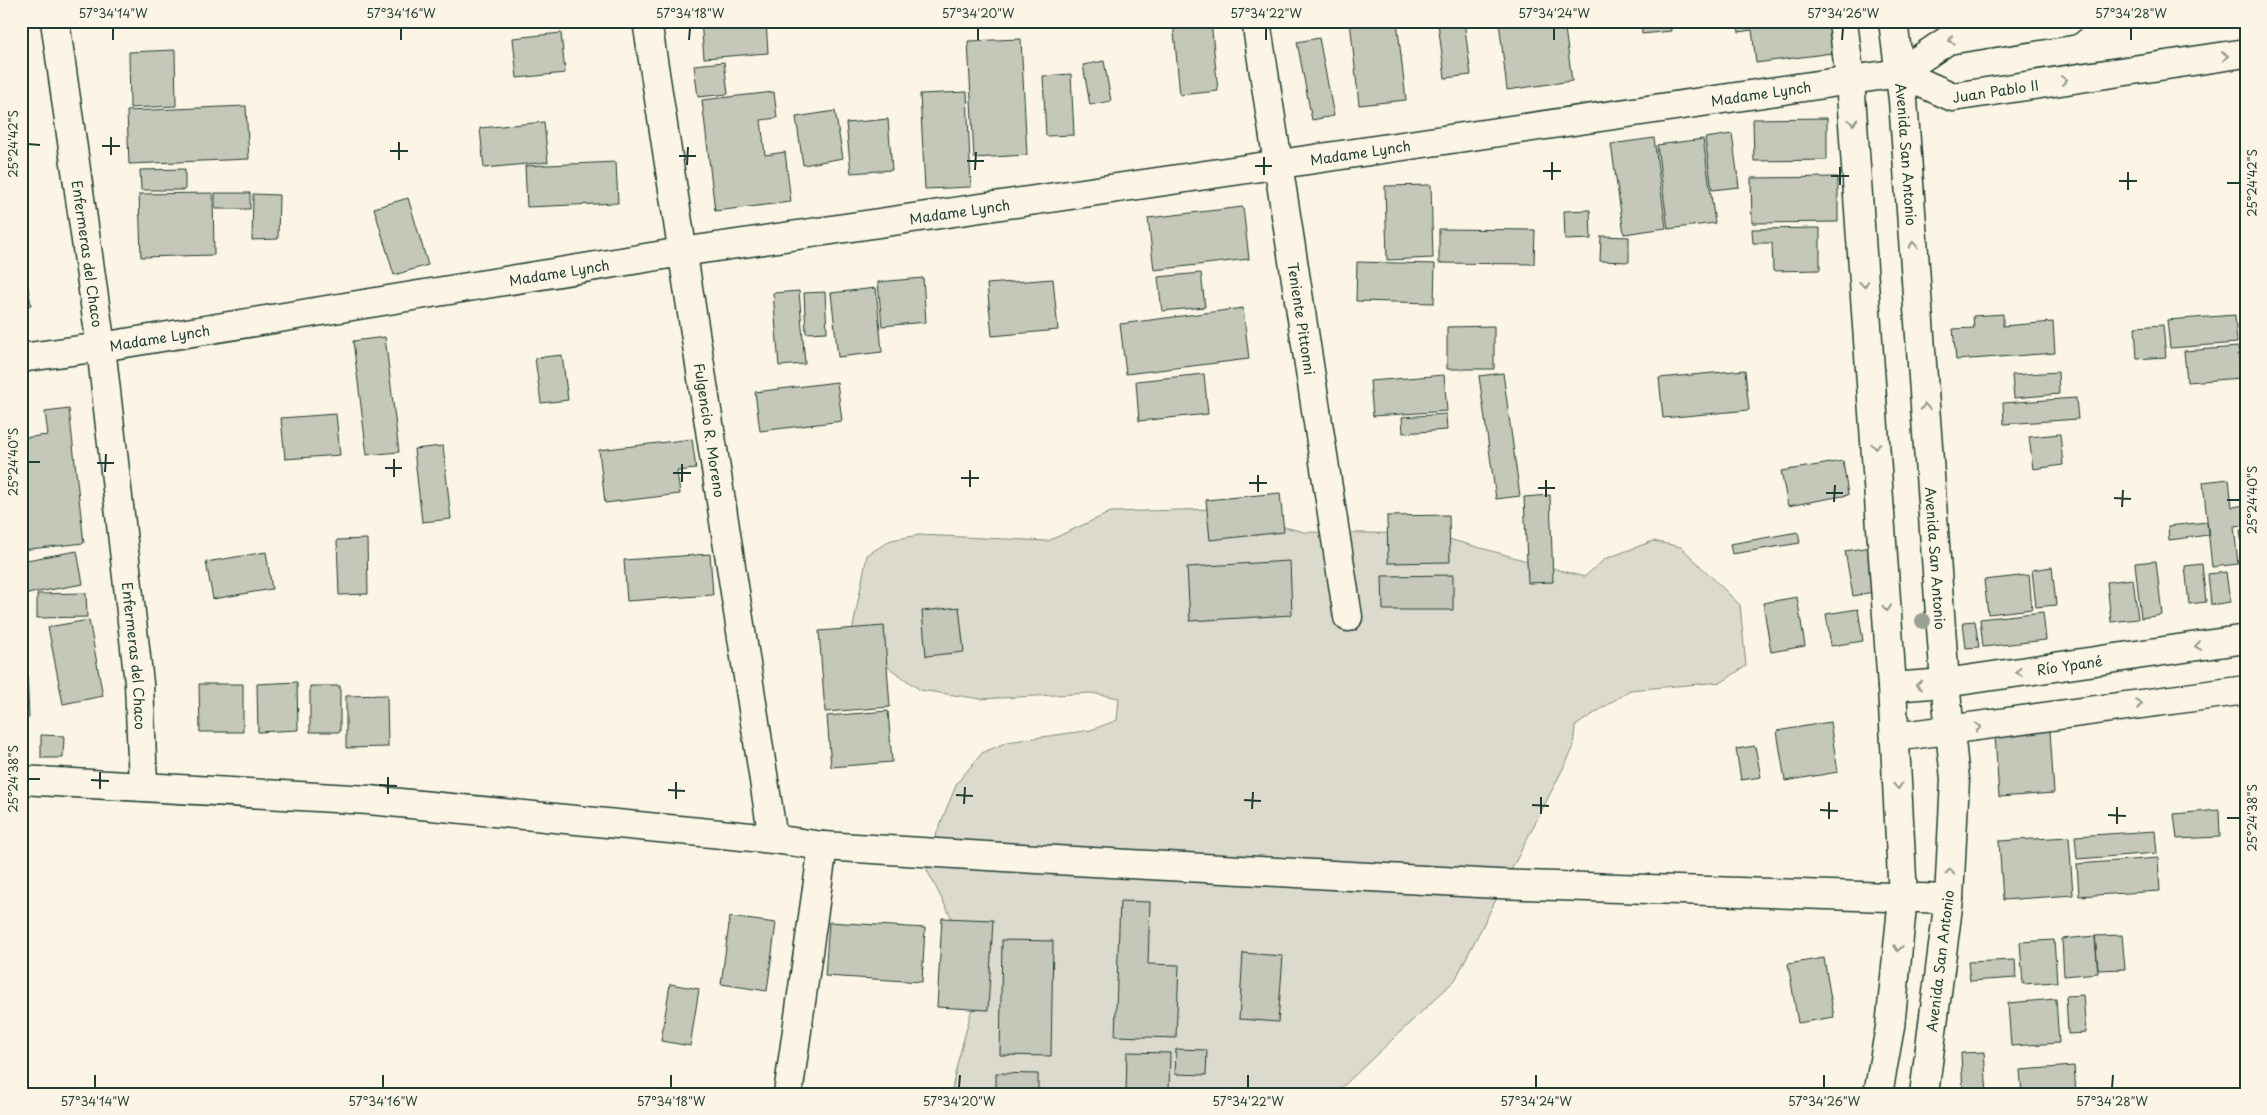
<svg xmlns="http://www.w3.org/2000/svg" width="2267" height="1115" font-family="'Playpen Sans',sans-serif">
	<rect width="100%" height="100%" fill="#fcf5e5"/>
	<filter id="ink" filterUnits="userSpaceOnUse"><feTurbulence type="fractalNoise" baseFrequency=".02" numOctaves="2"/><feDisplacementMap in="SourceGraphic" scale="10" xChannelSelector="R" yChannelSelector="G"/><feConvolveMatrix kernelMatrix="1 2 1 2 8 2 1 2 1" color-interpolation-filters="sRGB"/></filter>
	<g filter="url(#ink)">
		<path fill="#dcdacc" stroke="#7e8c80" d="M1214 509 1304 532 1431 534 1584 577 1605 559 1653 541 1681 547 1740 605 1746 666 1722 682 1630 690 1575 726 1573 749 1455 980 1335 1094H951L957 1065 984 963 974 962 927 870 933 842 957 783 982 753 1007 742 1091 730 1117 720 1119 698 1091 693 981 699 920 690 863 649 853 627 867 555 891 540 919 535 1048 541 1111 512Z"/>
		<path fill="#c5c7b9" stroke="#1f3d34" d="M701 21H766L768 53 704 58Z
			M1173 21H1211L1218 91 1180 95Z
			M1350 21H1397L1406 100 1359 105Z
			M1448 21H1464L1471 75 1445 78 1438 23Z
			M1499 21H1564L1572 81 1507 90Z
			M1641 21H1670L1671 31 1642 34Z
			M1737 21H1828L1832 53 1756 63 1752 30 1739 32Z
			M1901 21H1939V23L1902 28Z
			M561 33 565 73 517 78 513 38Z
			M1319 38 1334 116 1312 120 1297 42Z
			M1021 39 1027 155 974 158 968 41Z
			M175 50 176 106 130 108 129 52Z
			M1104 61 1111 101 1090 105 1083 65Z
			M724 62 728 94 698 97 694 65Z
			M1071 74 1074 135 1046 136 1043 76Z
			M774 92 777 118 761 120 765 155 785 152 791 202 715 211 702 100Z
			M967 92 971 187 925 189 920 94Z
			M246 106 249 159 129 164 127 111Z
			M835 111 843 158 803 165 796 117Z
			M1827 118V160L1754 161 1753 119Z
			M888 119 892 170 851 173 846 123Z
			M544 122 548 162 484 168 480 128Z
			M1732 134 1739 187 1712 190 1705 138Z
			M1654 138 1666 228 1624 234 1611 144Z
			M1703 139 1715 223 1668 229 1657 145Z
			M616 162 618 203 527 207 525 166Z
			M185 169V190H141L140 170Z
			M1838 177V222L1752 223 1751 178Z
			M1431 185 1433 258 1387 260 1385 186Z
			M213 193 214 255 141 257 139 194Z
			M215 193H250V209H215Z
			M253 194 279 195 278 239 252 240Z
			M408 198 428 265 394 275 374 208Z
			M1243 207 1249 259 1154 270 1148 218Z
			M1590 210 1591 239 1565 240 1564 211Z
			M1820 228V270L1773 271 1772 243H1753L1752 229Z
			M1439 229 1535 230 1534 264 1439 263Z
			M1601 236 1629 237V262L1600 261Z
			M21 246 31 305 21 307Z
			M1357 262 1435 264 1434 303 1356 301Z
			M1201 273 1205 307 1162 311 1158 277Z
			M923 278 926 322 882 326 878 282Z
			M1053 279 1058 330 992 336 987 284Z
			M876 288 882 352 838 357 831 293Z
			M799 291 805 364 779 366 773 293Z
			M825 292 827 332 806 333 804 293Z
			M1243 308 1249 359 1126 374 1120 324Z
			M2003 314V326L2053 322 2055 353 1956 360 1953 329 1974 328 1973 316Z
			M2235 315 2237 343 2170 348 2167 320Z
			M2163 325 2166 357 2137 359 2135 327Z
			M1494 326V369H1447V327Z
			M385 337 399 452 367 455 353 341Z
			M2238 347 2241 378 2187 382 2184 351Z
			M562 355 568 400 541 403 535 358Z
			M1745 370 1749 410 1663 418 1659 378Z
			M2058 372 2059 394 2014 398 2012 375Z
			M1503 373 1520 496 1496 499 1479 376Z
			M1204 374 1208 414 1139 421 1136 381Z
			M1444 375 1447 411 1373 416 1370 381Z
			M837 382 842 421 760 431 755 392Z
			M2076 398 2078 419 2004 424 2003 403Z
			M69 409 84 543 21 550V438L48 435 45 412Z
			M336 414 340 455 285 459 281 418Z
			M1446 414 1447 430 1403 433 1402 417Z
			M2060 434 2063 465 2033 469 2029 437Z
			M692 439 696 469 677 471 680 494 605 503 599 450Z
			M443 446 451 519 422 522 414 449Z
			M1843 461 1848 495 1788 506 1781 471Z
			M2229 479 2232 507 2246 505V525L2234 526 2238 564 2212 567 2203 482Z
			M1280 493 1284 532 1210 540 1206 500Z
			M1550 495 1553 582 1528 583 1524 497Z
			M1449 515 1450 562 1388 563 1387 516Z
			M2207 522 2208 535 2169 540 2168 526Z
			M2240 530H2246V578Z
			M1798 532 1800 543 1732 554 1730 544Z
			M367 539 368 594 339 595 337 540Z
			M1870 547 1878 591 1853 596 1845 551Z
			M77 551 83 584 21 595V561Z
			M266 552 272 589 213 599 206 562Z
			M710 554 713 595 627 601 624 560Z
			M1290 561 1292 615 1190 621 1187 567Z
			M2156 561 2162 615 2141 618 2135 563Z
			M2202 564 2206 602 2189 604 2185 566Z
			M2052 567 2056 605 2036 607 2032 570Z
			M2226 572 2230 602 2211 605 2208 574Z
			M1453 575V610H1383L1382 576Z
			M2029 575 2032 609 1988 614 1984 580Z
			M2133 579 2138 619 2111 622 2107 582Z
			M86 593 87 617 37 618V594Z
			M1797 597 1805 646 1771 652 1763 603Z
			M959 607 964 652 926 656 922 611Z
			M1858 609 1863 641 1831 646 1826 614Z
			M2043 612 2046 640 1983 647 1980 619Z
			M89 620 103 696 63 704 48 627Z
			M1975 621 1979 647 1966 648 1963 622Z
			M884 626 890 707 825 712 819 631Z
			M26 646 29 718H21V647Z
			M297 682 298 730 258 732 257 684Z
			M199 684H243V732H200Z
			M310 686H340V732H310Z
			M387 695 388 747 346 748V696Z
			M888 711 892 762 831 767 827 716Z
			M1830 722 1838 772 1785 781 1777 731Z
			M2050 731 2054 793 1999 797 1995 735Z
			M41 735 64 736 63 758H41Z
			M1755 746 1761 777 1741 780 1736 749Z
			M2219 810 2220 837 2177 839 2174 814Z
			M2155 831 2157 853 2077 859 2075 836Z
			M2069 837 2073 895 2003 900 1999 841Z
			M2158 858 2160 891 2079 896 2077 864Z
			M1120 901 1150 902 1148 964 1179 965 1176 1038 1115 1036Z
			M730 917 776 923 767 991 721 984Z
			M942 918 993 920 988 1010 937 1007Z
			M829 922 925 928 922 982 825 976Z
			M2122 935 2125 969 2098 970 2095 936Z
			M2095 936 2098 973 2064 976 2062 939Z
			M1002 940 1053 941 1051 1056 1000 1055Z
			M2054 940 2057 982 2023 984 2020 942Z
			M1243 953 1283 956 1278 1022 1239 1019Z
			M1824 958 1834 1017 1798 1023 1788 964Z
			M2015 960 2016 978 1970 981 1968 962Z
			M670 984 699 989 690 1046 661 1041Z
			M2083 995 2086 1033 2068 1034 2066 996Z
			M2056 999 2059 1043 2011 1046 2008 1003Z
			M1176 1049 1207 1050 1206 1075 1175 1074Z
			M1127 1052 1170 1053 1169 1094H1126Z
			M1984 1052 1987 1094H1963L1961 1053Z
			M2074 1066 2076 1094H2022L2020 1070Z
			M996 1073 1038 1074V1094H996Z"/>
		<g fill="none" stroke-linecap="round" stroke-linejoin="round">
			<g stroke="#1f3d34" stroke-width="31">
				<g id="street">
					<path id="s1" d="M55 21 101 347 139 683 143 785"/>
					<path id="s2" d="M647 21 773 839"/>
					<path id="s3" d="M1256 21 1348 617"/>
					<path id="s4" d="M1892 687 1945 683 2246 639"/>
					<path d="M1895 737 2246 690"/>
					<path d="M21 780 369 800 773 839 823 846 1037 859 1497 884 1949 899"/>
					<path d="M788 1094 823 846"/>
				</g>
			</g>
			<g stroke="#1f3d34" stroke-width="31">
				<g id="secondary">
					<path id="s5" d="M1899 73 1953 97 2246 53"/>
					<path id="s6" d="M21 358 101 347 682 252 1899 73 1948 40 2068 21"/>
				</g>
			</g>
			<g stroke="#1f3d34" stroke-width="31">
				<g id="primary">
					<path d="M1843 21 1850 80 1892 687 1903 897 1890 1027 1878 1094"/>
					<path id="s7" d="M1893 21 1903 100 1945 683 1955 779 1949 899 1924 1094"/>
				</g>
			</g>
			<use href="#street" stroke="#fcf5e5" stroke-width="28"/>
			<use href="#secondary" stroke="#fcf5e5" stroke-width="28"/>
			<use href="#primary" stroke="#fcf5e5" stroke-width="28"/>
		</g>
		<circle fill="#97a194" cx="1923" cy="621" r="8"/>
		<defs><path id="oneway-chevron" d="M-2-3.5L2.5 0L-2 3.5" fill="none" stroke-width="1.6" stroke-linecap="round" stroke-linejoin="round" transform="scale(1.25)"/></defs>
		<g stroke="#8e998c">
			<use href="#oneway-chevron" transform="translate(1951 40) rotate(163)"/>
			<use href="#oneway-chevron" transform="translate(2225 56) rotate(-9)"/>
			<use href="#oneway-chevron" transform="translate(2064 80) rotate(-9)"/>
			<use href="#oneway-chevron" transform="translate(1853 122) rotate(86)"/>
			<use href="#oneway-chevron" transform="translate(1913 245) rotate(-94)"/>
			<use href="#oneway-chevron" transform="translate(1864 284) rotate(86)"/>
			<use href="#oneway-chevron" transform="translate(1925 407) rotate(-94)"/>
			<use href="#oneway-chevron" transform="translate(1876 446) rotate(86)"/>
			<use href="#oneway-chevron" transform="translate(1887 608) rotate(86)"/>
			<use href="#oneway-chevron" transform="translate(2198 646) rotate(172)"/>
			<use href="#oneway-chevron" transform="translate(2019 672) rotate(172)"/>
			<use href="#oneway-chevron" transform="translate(1919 685) rotate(175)"/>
			<use href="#oneway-chevron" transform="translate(2139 704) rotate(-8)"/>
			<use href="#oneway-chevron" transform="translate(1978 727) rotate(-8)"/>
			<use href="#oneway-chevron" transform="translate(1898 786) rotate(87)"/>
			<use href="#oneway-chevron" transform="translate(1950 872) rotate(-87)"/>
			<use href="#oneway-chevron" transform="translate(1898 948) rotate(96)"/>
		</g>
	</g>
	<path fill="none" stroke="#1f3d34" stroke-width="2" d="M113 40V28M401 40V28M689 40 690 28M978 40V28M1266 40V28M1554 40V28M1842 40 1843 28M2131 40V28M28 144 40 145M102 146H120M390 151H408M111 155V137M679 156H696M399 160V142M967 161H984M687 165 688 147M1255 166H1272M975 170 976 152M1543 171H1561M1264 175V157M1831 176H1849M1552 180V162M2119 181H2137M2227 183H2240M1840 185V167M2128 190V172M28 462H40M97 463H114M385 468H402M105 472 106 454M673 473H691M394 477V459M961 478H979M682 482V464M1249 483H1267M970 487V470M1538 488H1555M1258 492V475M1826 493H1843M1546 497V480M2114 498 2131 499M2227 500H2240M1834 502 1835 485M2122 507 2123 490M28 779H40M91 780 109 781M379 785 397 786M100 789V772M668 790 685 791M388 794V777M956 795 973 796M676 799V782M1244 800 1261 801M964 804 965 787M1532 805 1549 806M1252 809 1253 792M1820 810 1838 811M1541 814V797M2108 815 2126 816M2227 818H2240M1829 819V802M2117 824V807M95 1088V1075M383 1088V1075M671 1088V1075M959 1088 960 1075M1248 1088V1075M1536 1088V1075M1824 1088V1075M2112 1088 2113 1075"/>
	<g text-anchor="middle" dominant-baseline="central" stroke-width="4" stroke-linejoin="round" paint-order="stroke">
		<g font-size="14" fill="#1f3d34" stroke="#fcf5e5">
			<text stroke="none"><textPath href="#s5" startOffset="102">Juan Pablo II</textPath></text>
			<text stroke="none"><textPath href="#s6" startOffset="1760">Madame Lynch</textPath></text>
			<text stroke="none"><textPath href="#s6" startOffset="1355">Madame Lynch</textPath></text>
			<text stroke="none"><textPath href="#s7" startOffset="134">Avenida San Antonio</textPath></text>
			<text stroke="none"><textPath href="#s6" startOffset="950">Madame Lynch</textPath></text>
			<text stroke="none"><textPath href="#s1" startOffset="235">Enfermeras del Chaco</textPath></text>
			<text stroke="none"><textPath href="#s6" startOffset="545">Madame Lynch</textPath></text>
			<text stroke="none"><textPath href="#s3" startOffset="301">Teniente Pittonni</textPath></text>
			<text stroke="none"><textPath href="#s6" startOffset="140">Madame Lynch</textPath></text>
			<text stroke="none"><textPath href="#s2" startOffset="414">Fulgencio R. Moreno</textPath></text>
			<text stroke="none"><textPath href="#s7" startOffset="539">Avenida San Antonio</textPath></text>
			<text stroke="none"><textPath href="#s1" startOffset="640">Enfermeras del Chaco</textPath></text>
			<text stroke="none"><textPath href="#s4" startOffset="179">Río Ypané</textPath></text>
			<text transform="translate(1940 961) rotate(-83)">Avenida San Antonio</text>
		</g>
	</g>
	<rect width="2267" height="1115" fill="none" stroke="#fcf5e5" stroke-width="55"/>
	<rect x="28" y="28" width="2212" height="1060" fill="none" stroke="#1f3d34" stroke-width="2"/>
	<g font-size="12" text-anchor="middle" fill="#1f3d34">
		<text x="113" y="18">57°34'14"W</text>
		<text x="401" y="18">57°34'16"W</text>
		<text x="690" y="18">57°34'18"W</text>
		<text x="978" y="18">57°34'20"W</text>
		<text x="1266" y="18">57°34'22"W</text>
		<text x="1554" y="18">57°34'24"W</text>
		<text x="1843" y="18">57°34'26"W</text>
		<text x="2131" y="18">57°34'28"W</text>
		<text transform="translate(14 144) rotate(-90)" y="4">25°24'42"S</text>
		<text transform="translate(2253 183) rotate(-90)" y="4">25°24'42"S</text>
		<text transform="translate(14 462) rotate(-90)" y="4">25°24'40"S</text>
		<text transform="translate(2253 500) rotate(-90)" y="4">25°24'40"S</text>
		<text transform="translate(14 779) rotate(-90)" y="4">25°24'38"S</text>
		<text transform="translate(2253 818) rotate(-90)" y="4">25°24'38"S</text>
		<text x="95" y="1106">57°34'14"W</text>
		<text x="383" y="1106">57°34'16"W</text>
		<text x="671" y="1106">57°34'18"W</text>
		<text x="959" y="1106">57°34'20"W</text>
		<text x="1248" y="1106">57°34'22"W</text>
		<text x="1536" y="1106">57°34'24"W</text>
		<text x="1824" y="1106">57°34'26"W</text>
		<text x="2112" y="1106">57°34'28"W</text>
	</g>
</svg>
